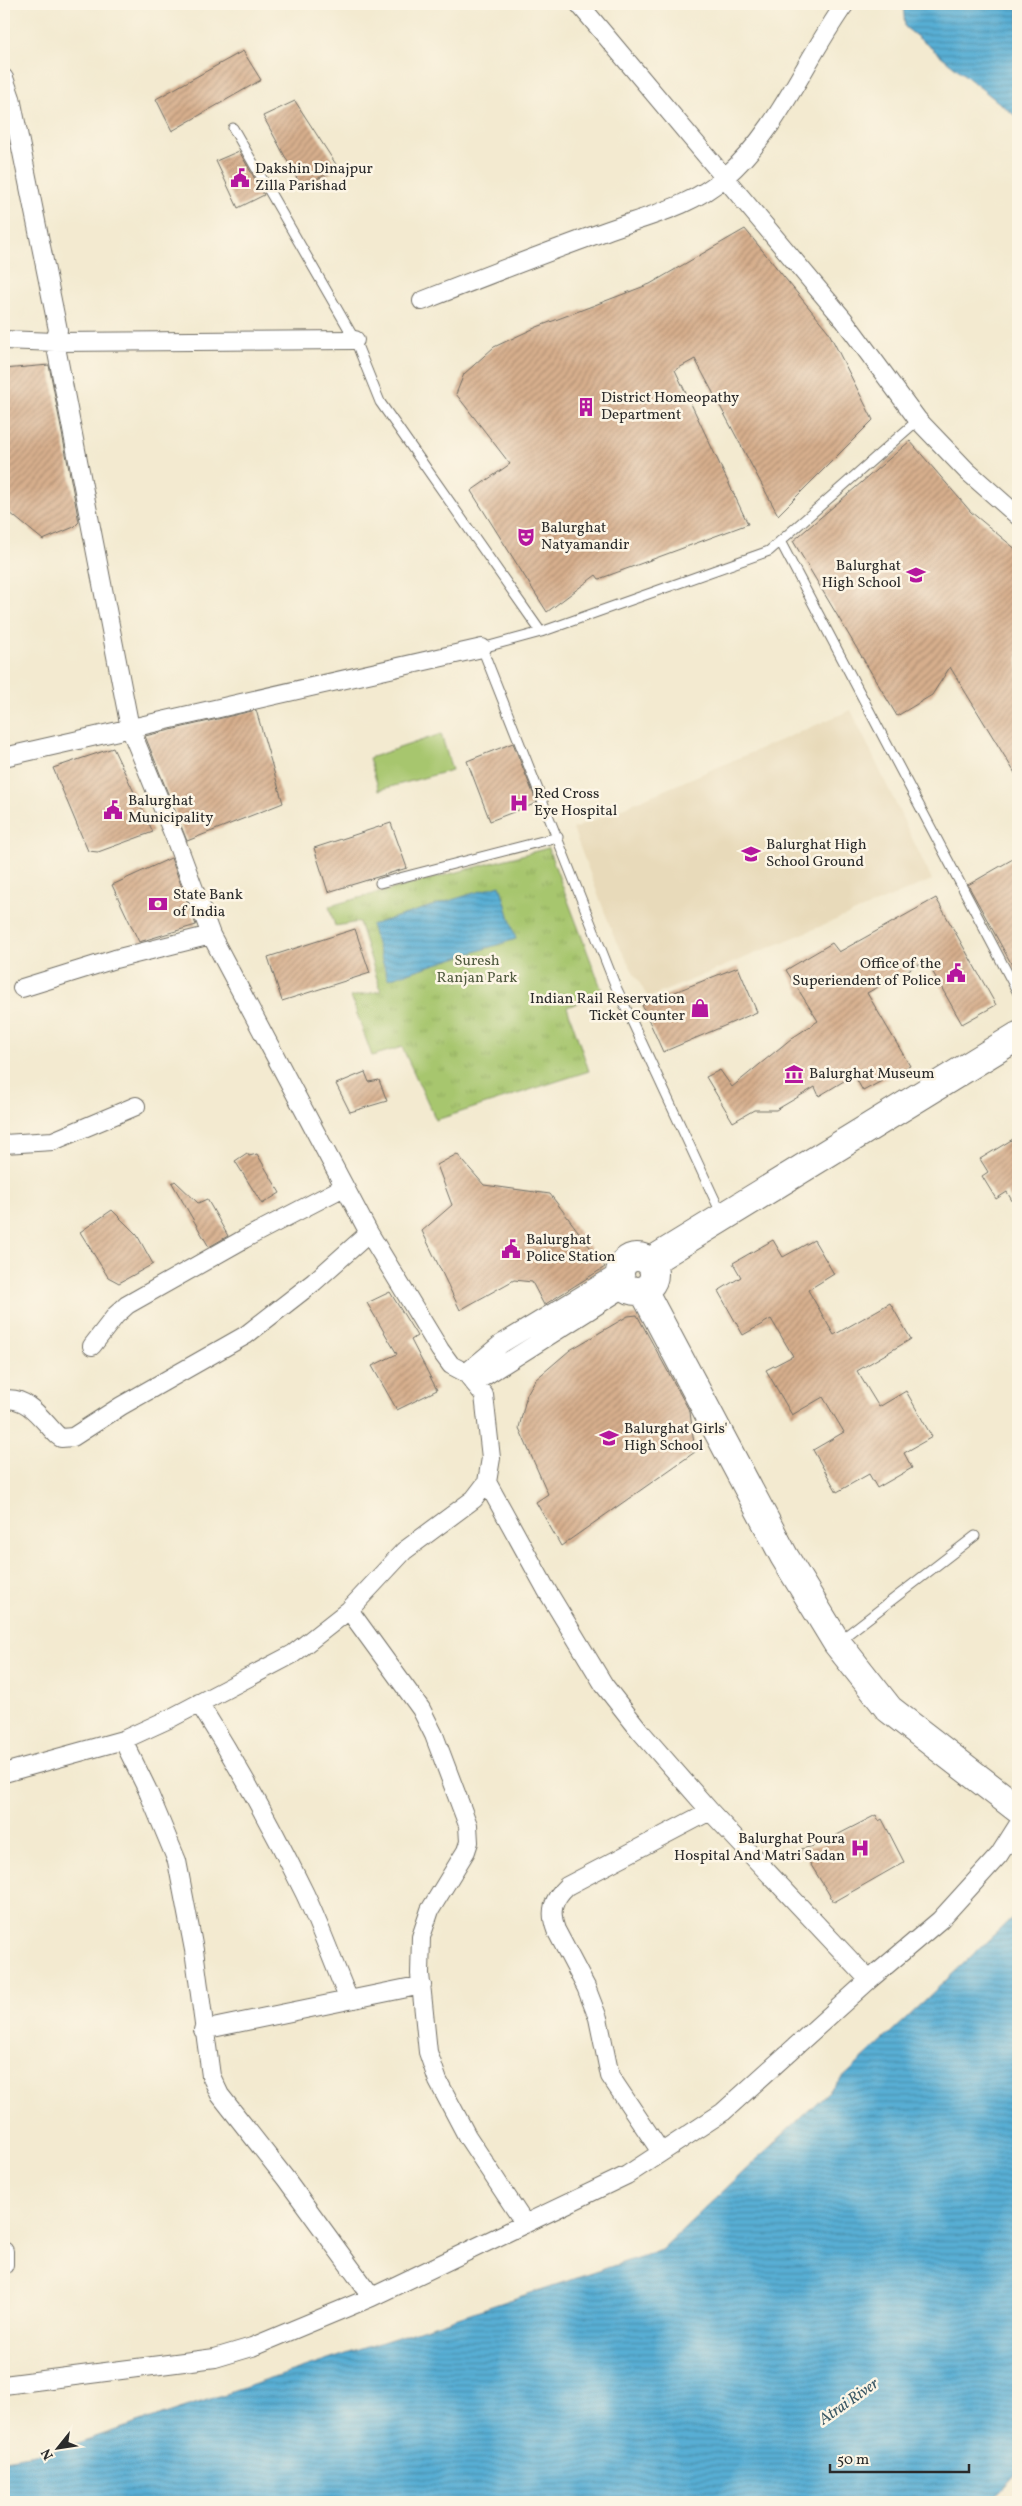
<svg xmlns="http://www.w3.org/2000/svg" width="1022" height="2506" font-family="Vollkorn,serif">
	<defs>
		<pattern id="park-tufts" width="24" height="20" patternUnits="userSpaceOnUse" patternTransform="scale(1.25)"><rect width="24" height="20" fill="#a7c66e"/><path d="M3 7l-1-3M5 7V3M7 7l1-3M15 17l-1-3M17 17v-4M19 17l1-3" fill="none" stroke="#90aa5f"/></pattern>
		<pattern id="water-rules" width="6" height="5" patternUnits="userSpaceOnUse" patternTransform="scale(1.25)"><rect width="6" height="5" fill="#58aed4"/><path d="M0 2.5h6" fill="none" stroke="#498eac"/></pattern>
		<pattern id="building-hatch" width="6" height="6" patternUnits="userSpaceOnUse" patternTransform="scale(1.25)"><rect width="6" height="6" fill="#d7af8d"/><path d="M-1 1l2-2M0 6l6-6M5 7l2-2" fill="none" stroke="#af8f73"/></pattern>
	</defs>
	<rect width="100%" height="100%" fill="#fcf5e5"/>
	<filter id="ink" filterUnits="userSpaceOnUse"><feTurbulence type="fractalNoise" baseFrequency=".02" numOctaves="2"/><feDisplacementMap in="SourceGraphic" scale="10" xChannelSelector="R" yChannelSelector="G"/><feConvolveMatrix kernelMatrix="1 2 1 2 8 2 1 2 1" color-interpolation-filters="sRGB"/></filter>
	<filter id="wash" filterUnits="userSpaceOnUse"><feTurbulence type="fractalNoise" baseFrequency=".0096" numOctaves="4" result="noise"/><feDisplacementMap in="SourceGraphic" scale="20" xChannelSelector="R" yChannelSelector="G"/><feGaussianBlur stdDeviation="1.12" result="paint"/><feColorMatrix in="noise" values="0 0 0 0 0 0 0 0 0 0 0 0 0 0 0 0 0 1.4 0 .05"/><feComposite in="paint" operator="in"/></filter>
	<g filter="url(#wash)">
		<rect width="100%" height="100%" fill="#f3ead0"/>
		<path fill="#e8daba" d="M851 710 932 880 648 998 615 939 573 829Z"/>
		<path fill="#a7c66e" stroke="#69784c" d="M441 734 452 770 379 790 369 758Z"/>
		<path fill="url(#park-tufts)" stroke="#69784c" d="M548 848 603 993 567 1007 589 1071 436 1120 402 1047 372 1056 351 997 381 991 359 922 335 926 329 906Z"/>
		<path fill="url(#water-rules)" stroke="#426c80" d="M903 4H1018V118L905 27Z
			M500 885 516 939 388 979 371 925Z
			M1018 1912V2472L999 2492 985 2502H4V2459L53 2451 661 2250Z"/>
		<g id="blocks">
			<path fill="url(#building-hatch)" d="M243 51 261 80 172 131 156 99Z
				M295 101 339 169 301 186 263 116Z
				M239 151 264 195 238 208 216 161Z
				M745 229 828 331 873 420 778 515 695 359 675 370 748 524 599 579 596 575 547 612 471 491 510 464 456 394 464 374 494 347 537 327 650 284Z
				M49 365 79 522 74 527 43 540 4 508V369Z
				M910 441 971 512 1018 551V778L950 667 932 695 897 716 793 541Z
				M256 710 283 803 187 841 145 736Z
				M513 743 537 803 490 821 467 761Z
				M113 748 153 832 98 852 88 851 53 768Z
				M391 823 407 868 328 892 314 848Z
				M1018 856V976L968 885Z
				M171 858 196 925 139 942 112 885Z
				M936 898 996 1005 962 1024 926 960 867 993 910 1066 863 1091 854 1075 819 1096 815 1087 776 1110H754L733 1122 706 1077 720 1070 732 1087 792 1038 818 1021 786 970 832 943 839 952Z
				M355 929 370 973 282 1001 268 957Z
				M738 967 757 1012 663 1052 642 1005Z
				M365 1072 369 1082 379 1080 387 1101 350 1112 336 1084Z
				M1018 1136V1211L1007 1192 996 1199 982 1176 988 1172 980 1159Z
				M247 1153 249 1156 257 1154 280 1193 262 1204 235 1161Z
				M457 1154 484 1185 550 1194 605 1267 544 1305 532 1282 514 1280 460 1310 422 1231 452 1205 437 1165Z
				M175 1181 198 1203 207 1199 228 1236 209 1247 172 1183Z
				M112 1210 137 1235 153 1264 119 1283 108 1277 80 1232Z
				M773 1240 783 1257 814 1240 834 1274 808 1290 834 1335 890 1303 911 1339 857 1371 879 1407 906 1391 932 1437 904 1453 912 1468 877 1488 869 1474 837 1492 813 1450 844 1432 823 1397 792 1415 766 1370 793 1356 771 1319 743 1335 718 1291 741 1277 733 1263Z
				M390 1292 417 1336 411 1340 437 1390 397 1410 372 1366 397 1354 367 1303Z
				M637 1315 690 1412 695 1452 561 1546 536 1502 548 1494 519 1428 527 1394 535 1380 570 1350 628 1316Z
				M876 1815 879 1821 882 1819 904 1862 834 1902 801 1849 835 1841 833 1837Z"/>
		</g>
	</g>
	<g filter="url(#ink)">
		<use href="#blocks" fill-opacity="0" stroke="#716e65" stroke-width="1"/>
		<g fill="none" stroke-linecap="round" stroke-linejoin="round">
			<g stroke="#716e65" stroke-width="11">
				<path id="service" d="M233 128 355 340 380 402 541 632
					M780 541 1018 993
					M380 883 558 837
					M722 1215 616 987 482 648 541 632 769 551 918 420
					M839 1641 975 1536"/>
			</g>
			<g stroke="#716e65" stroke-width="20">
				<path id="minor" d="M579 4 844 320 918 420 967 471 1018 516
					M4 78 11 98 58 330 55 342 130 728 175 838 211 935 369 1233 440 1350 451 1365 466 1373 484 1395 491 1458 487 1482 474 1499 404 1551 349 1610 293 1654 171 1718 123 1740 4 1773
					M422 301C483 277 544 253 606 231 647 216 691 207 725 177 779 130 804 61 845 4
					M4 340 55 342 355 340
					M4 757 482 648
					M22 988 115 959 211 935
					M4 1144 53 1141 136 1106
					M92 1346 116 1315 127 1305 244 1239 344 1187
					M466 1373 501 1344 620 1272
					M474 1383 626 1287
					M4 1400C27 1395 42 1420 57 1435L61 1438 73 1437 121 1406 246 1335 314 1282 369 1233
					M487 1482 546 1589 604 1685 640 1731 710 1811 869 1980
					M349 1610 421 1709 434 1735 468 1825 469 1842 466 1851 430 1910 421 1937 420 1974 428 2052 438 2081 467 2136 525 2224
					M199 1703C238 1765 273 1828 305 1894 321 1928 334 1965 349 2000
					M123 1740 147 1789 177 1861 194 1950 211 2076 220 2095 286 2179 372 2297
					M203 2030 422 1985
					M661 2152 610 2076 598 2018 586 1987 556 1930C549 1911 553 1899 567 1886L710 1811
					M4 2251V2265
					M4 2385 215 2358 252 2347 372 2297 627 2175 723 2112 869 1980 940 1920 999 1855 1018 1825"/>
			</g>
			<g stroke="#716e65" stroke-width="30">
				<path id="primary" d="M620 1274a17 17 0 1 1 34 0a17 17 0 1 1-34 0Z
					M650 1262 1018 1036
					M643 1290 784 1556 837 1643 889 1709 1018 1809"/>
			</g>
			<use href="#service" stroke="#fff" stroke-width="9"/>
			<use href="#minor" stroke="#fff" stroke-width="18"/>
			<use href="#primary" stroke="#fff" stroke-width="28"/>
		</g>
	</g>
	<defs>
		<g id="civic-bare" transform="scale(1.5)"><path d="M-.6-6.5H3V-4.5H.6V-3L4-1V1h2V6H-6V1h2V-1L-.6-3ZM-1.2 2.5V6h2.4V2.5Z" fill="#b5179e" stroke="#fcf5e5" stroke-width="2.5" paint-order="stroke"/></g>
		<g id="building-bare" transform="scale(1.5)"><path d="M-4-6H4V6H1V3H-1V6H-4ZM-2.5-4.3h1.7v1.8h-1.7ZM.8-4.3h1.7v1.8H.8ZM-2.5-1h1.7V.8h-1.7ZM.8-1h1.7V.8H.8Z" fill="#b5179e" stroke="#fcf5e5" stroke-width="2.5" paint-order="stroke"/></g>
		<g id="theatre-bare" transform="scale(1.5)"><path d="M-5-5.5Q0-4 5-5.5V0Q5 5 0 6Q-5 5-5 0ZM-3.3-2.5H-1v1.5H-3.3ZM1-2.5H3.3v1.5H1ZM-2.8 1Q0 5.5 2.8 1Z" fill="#b5179e" stroke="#fcf5e5" stroke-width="2.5" paint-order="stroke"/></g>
		<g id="school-bare" transform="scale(1.5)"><path d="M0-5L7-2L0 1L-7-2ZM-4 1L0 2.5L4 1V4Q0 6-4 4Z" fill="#b5179e" stroke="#fcf5e5" stroke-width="2.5" paint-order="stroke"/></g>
		<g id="hospital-bare" transform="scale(1.5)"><path d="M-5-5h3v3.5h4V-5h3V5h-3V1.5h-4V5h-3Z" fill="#b5179e" stroke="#fcf5e5" stroke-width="2.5" paint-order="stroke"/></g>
		<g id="bank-bare" transform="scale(1.5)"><path d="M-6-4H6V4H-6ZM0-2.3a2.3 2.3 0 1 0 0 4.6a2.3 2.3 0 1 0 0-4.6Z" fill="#b5179e" stroke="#fcf5e5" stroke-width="2.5" paint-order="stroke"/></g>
		<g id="shop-bare" transform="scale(1.5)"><path d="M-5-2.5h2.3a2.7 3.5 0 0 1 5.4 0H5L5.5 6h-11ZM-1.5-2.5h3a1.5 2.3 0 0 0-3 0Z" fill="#b5179e" stroke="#fcf5e5" stroke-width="2.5" paint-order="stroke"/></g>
		<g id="museum-bare" transform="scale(1.5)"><path d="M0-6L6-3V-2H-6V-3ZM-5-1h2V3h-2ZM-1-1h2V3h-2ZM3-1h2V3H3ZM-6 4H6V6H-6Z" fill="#b5179e" stroke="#fcf5e5" stroke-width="2.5" paint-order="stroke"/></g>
	</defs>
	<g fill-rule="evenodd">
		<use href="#civic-bare" x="240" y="178"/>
		<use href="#building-bare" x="586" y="407"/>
		<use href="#theatre-bare" x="526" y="537"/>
		<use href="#school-bare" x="916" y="575"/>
		<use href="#hospital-bare" x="519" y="803"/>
		<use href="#civic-bare" x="113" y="810"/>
		<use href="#school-bare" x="751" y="854"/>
		<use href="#bank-bare" x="158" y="904"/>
		<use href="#civic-bare" x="956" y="973"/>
		<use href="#shop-bare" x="700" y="1008"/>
		<use href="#museum-bare" x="794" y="1074"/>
		<use href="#civic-bare" x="511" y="1249"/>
		<use href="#school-bare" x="609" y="1438"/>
		<use href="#hospital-bare" x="860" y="1848"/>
	</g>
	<g text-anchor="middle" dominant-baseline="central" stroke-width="5" stroke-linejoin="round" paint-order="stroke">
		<g font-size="15" fill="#2b2b2b" stroke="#fcf5e5" text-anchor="start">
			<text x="255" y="169">Dakshin Dinajpur<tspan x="255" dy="17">Zilla Parishad</tspan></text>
			<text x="601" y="398">District Homeopathy<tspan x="601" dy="17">Department</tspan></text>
			<text x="541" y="528">Balurghat<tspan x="541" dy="17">Natyamandir</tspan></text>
			<text x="901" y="566" text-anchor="end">Balurghat<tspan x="901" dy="17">High School</tspan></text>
			<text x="534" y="794">Red Cross<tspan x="534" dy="17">Eye Hospital</tspan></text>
			<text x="128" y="801">Balurghat<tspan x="128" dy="17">Municipality</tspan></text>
			<text x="766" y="845">Balurghat High<tspan x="766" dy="17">School Ground</tspan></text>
			<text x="173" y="895">State Bank<tspan x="173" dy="17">of India</tspan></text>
			<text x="941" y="964" text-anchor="end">Office of the<tspan x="941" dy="17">Superiendent of Police</tspan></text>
			<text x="685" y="999" text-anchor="end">Indian Rail Reservation<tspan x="685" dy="17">Ticket Counter</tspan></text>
			<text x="809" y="1074">Balurghat Museum</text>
			<text x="526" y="1240">Balurghat<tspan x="526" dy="17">Police Station</tspan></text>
			<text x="624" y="1429">Balurghat Girls'<tspan x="624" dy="17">High School</tspan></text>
			<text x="845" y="1839" text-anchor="end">Balurghat Poura<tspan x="845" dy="17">Hospital And Matri Sadan</tspan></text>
		</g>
		<g font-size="15" fill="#505a3f" stroke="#fcf5e5">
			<text x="477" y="961">Suresh<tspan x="477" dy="17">Ranjan Park</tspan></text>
		</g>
		<g font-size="16" font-style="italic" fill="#3b5966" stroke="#fcf5e5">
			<text transform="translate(849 2402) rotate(-35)">Atrai River</text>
		</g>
	</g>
	<rect width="1022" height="2506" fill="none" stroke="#fcf5e5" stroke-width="20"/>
	<g transform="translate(58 2448) rotate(240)" stroke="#fcf5e5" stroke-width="4" paint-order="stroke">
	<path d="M0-4L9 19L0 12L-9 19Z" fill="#2b2b2b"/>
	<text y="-8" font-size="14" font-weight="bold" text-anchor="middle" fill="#2b2b2b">N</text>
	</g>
	<path d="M830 2464v8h139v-8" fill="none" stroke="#2b2b2b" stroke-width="2.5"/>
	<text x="837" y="2464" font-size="15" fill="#2b2b2b" stroke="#fcf5e5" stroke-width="4" paint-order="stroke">50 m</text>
</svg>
